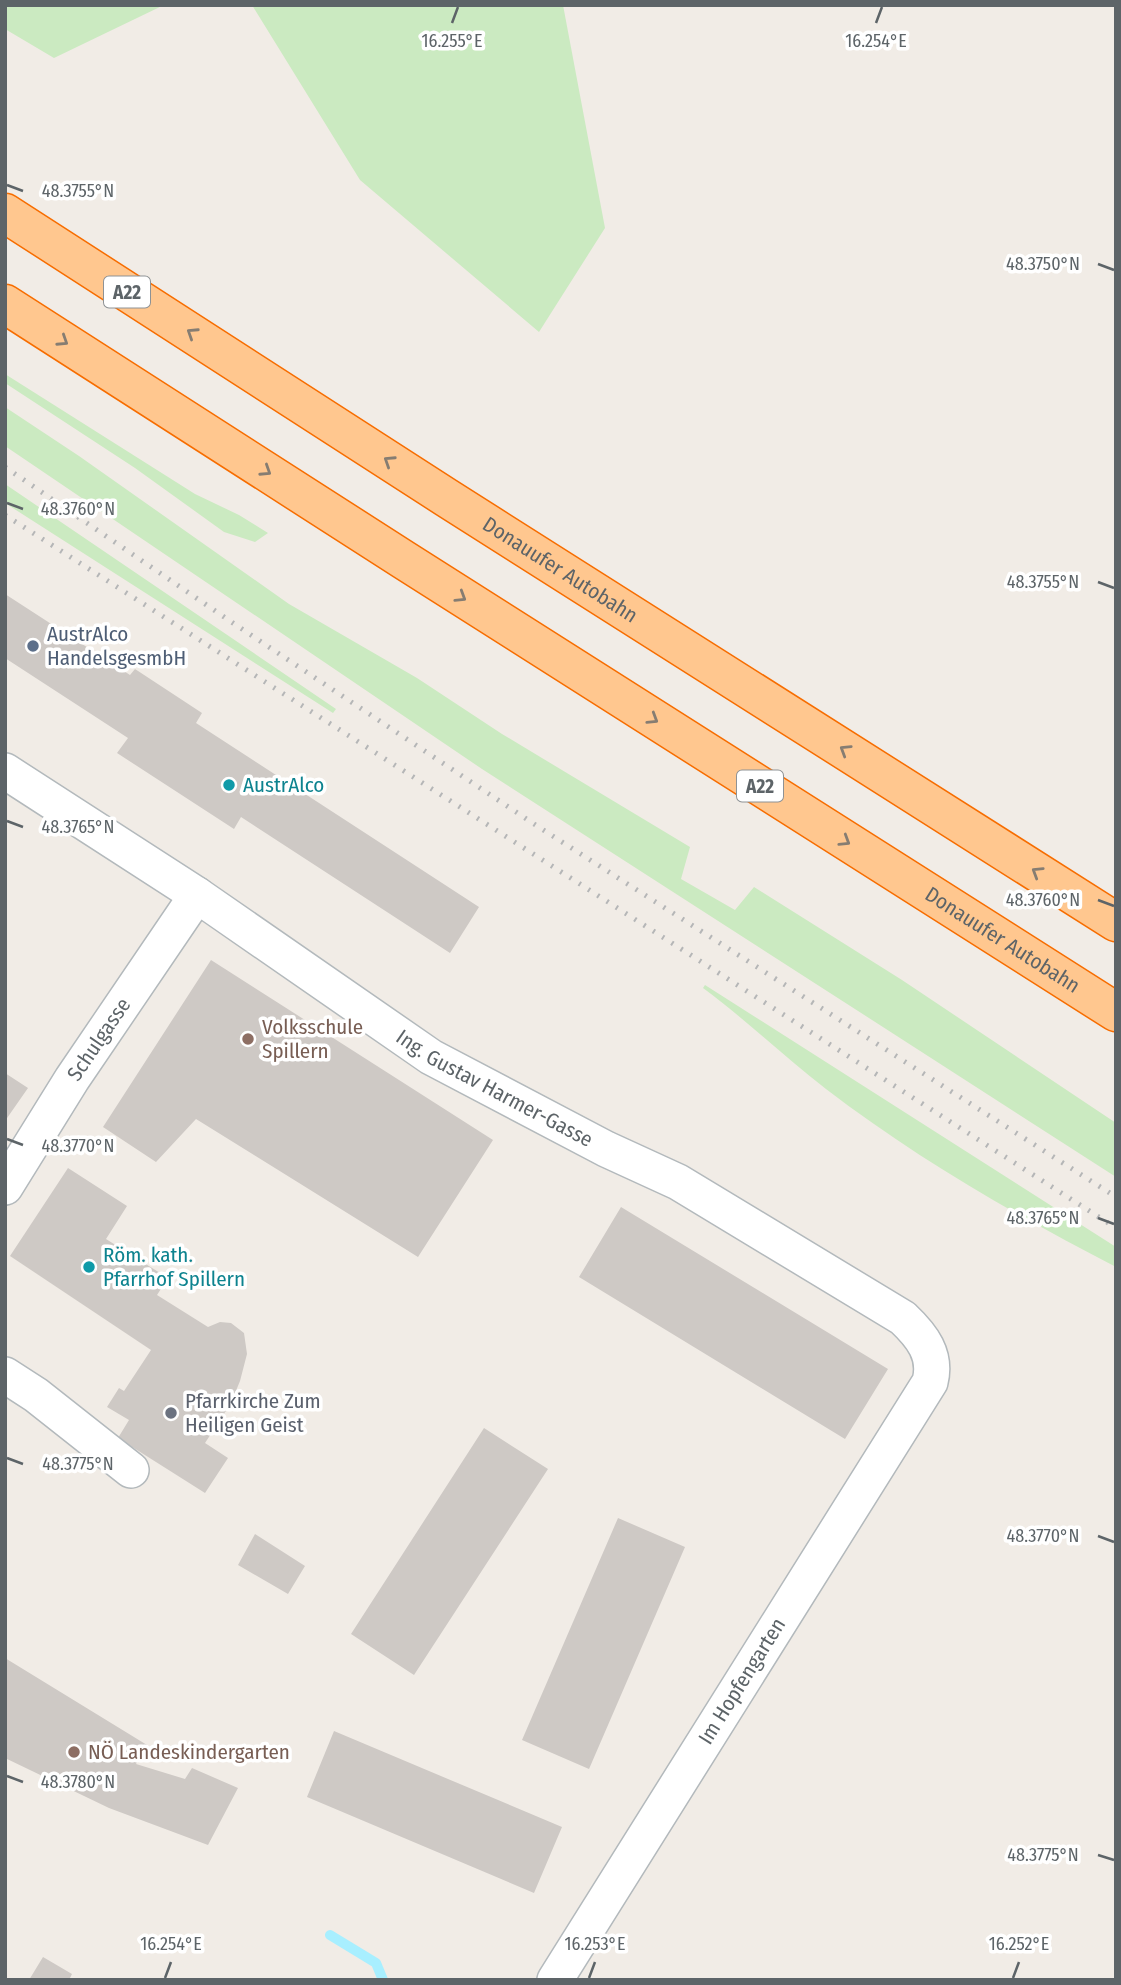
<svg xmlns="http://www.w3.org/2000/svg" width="1121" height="1985" font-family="'Fira Sans Condensed',sans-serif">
	<rect width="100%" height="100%" fill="#f1ece6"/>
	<path fill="#cbeac1" d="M5 5H164L54 58 5 29Z
		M252 5H563L605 228 539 332 360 180Z
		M5 374 195 494 239 515 268 533 255 542 224 532 135 468 5 383Z
		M5 407 79 456 289 604 417 678 502 734 690 847 681 879 735 910 754 887 902 980 1116 1123V1177L482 769 5 446Z
		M5 484 336 709 333 713 5 503Z
		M705 985 1116 1247V1267C1015 1215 916 1158 826 1089 784 1056 746 1020 703 988Z"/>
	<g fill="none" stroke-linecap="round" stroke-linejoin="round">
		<path stroke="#a8efff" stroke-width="10" d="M330 1935 376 1963 383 1980"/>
	</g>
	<path fill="#cec9c5" d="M5 594 130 675 135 669 202 713 196 723 479 907 450 953 241 817 234 829 117 753 128 738 5 658Z
		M211 960 493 1140 418 1257 196 1119 156 1162 103 1127Z
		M5 1073 28 1088 5 1121Z
		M68 1168 127 1206 106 1239 168 1278 157 1295 208 1327 220 1322 231 1323 244 1333 247 1354 240 1381 231 1403 205 1443 228 1458 205 1493 118 1438 129 1420 107 1407 119 1388 124 1391 151 1350 10 1256Z
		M621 1207 888 1369 845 1439 579 1277Z
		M484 1428 548 1469 414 1675 351 1634Z
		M618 1518 685 1547 589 1769 522 1740Z
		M255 1534 305 1566 288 1594 238 1565Z
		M5 1658 147 1745 136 1764 185 1779 192 1768 238 1788 208 1845 109 1808 5 1758Z
		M334 1731 562 1827 534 1893 307 1797Z
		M43 1957 72 1974 69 1980H29Z"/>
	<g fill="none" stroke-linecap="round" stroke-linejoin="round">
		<g stroke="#b3b9bc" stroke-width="38">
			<g id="street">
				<path id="s1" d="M5 771 197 895 431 1057 606 1149 678 1182 903 1318C922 1336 937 1355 930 1382L555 1980"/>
				<path id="s2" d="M5 1187 72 1079 197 895"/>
				<path d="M5 1375 36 1395 131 1470"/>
			</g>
		</g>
		<g stroke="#f76d00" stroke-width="41">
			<g id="highway">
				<path id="s3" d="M5 213 447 498 1116 922"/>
				<path id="s4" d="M5 304 404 560 1116 1012"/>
			</g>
		</g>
		<use href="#street" stroke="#fff" stroke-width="35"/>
		<use href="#highway" stroke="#ffc78f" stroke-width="38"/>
		<path stroke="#b5b6b7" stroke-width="5" stroke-dasharray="2 9" stroke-linecap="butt" d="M5 467 230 621 534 824 1116 1197
			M5 515 1116 1228"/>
	</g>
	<defs><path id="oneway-chevron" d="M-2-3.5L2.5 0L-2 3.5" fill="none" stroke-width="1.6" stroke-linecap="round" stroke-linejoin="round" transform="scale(1.75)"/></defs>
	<g stroke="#867d72">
		<use href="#oneway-chevron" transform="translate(192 333) rotate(-147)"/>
		<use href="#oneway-chevron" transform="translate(63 341) rotate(33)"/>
		<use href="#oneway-chevron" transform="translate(389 461) rotate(-147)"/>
		<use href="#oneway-chevron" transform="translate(266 471) rotate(33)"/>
		<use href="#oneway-chevron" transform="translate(461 597) rotate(32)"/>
		<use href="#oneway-chevron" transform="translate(653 719) rotate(32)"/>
		<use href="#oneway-chevron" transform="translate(845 750) rotate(-148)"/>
		<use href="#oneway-chevron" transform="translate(845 841) rotate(32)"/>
		<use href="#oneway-chevron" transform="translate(1037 872) rotate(-148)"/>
	</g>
	<path fill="none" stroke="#5d6468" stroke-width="2.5" d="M452 23 458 7M876 23 882 7M7 185 23 191M1098 264 1114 270M7 503 23 509M1098 582 1114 588M7 821 23 827M1098 900 1114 906M7 1139 23 1145M1098 1218 1114 1224M7 1458 23 1464M1098 1536 1114 1542M7 1776 23 1782M1098 1855 1114 1860M165 1978 171 1962M589 1978 595 1962M1013 1978 1019 1962"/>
	<circle fill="#5c6f8a" stroke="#fff" stroke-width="2.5" cx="33" cy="646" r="7"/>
	<g fill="#0f9aa8" stroke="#fff" stroke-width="2.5">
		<circle cx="229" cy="785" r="7"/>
		<circle cx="89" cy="1267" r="7"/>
	</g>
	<g fill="#8d6e63" stroke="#fff" stroke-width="2.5">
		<circle cx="248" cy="1039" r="7"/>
		<circle cx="74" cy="1752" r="7"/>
	</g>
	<circle fill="#6b7280" stroke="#fff" stroke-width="2.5" cx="171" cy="1413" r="7"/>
	<g text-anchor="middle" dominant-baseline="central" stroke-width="7" stroke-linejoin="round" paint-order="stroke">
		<g fill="#fff" stroke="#8e9295" stroke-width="2">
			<rect x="104" y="276.5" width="46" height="31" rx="5"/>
			<rect x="737" y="770.5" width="46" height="31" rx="5"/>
		</g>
		<g font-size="19" font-weight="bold" fill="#5d6468">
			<text x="127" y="292">A22</text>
			<text x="760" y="786">A22</text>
		</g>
		<g font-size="21" fill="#5d6468" stroke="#fff">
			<text stroke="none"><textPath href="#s3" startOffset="660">Donauufer Autobahn</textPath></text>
			<text stroke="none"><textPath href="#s4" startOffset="1183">Donauufer Autobahn</textPath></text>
			<text stroke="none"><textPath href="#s2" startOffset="175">Schulgasse</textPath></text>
			<text stroke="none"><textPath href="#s1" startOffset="584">Ing. Gustav Harmer-Gasse</textPath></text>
			<text transform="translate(742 1681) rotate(-58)">Im Hopfengarten</text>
		</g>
		<g font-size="21" fill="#4e5e75" stroke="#fff" text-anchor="start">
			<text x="47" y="634">AustrAlco<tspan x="47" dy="24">HandelsgesmbH</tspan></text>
		</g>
		<g font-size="21" fill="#0d838f" stroke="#fff" text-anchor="start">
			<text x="243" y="785">AustrAlco</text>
			<text x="103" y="1255">Röm. kath.<tspan x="103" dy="24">Pfarrhof Spillern</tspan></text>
		</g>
		<g font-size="21" fill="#785e54" stroke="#fff" text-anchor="start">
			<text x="262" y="1027">Volksschule<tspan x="262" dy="24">Spillern</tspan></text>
			<text x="88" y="1752">NÖ Landeskindergarten</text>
		</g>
		<g font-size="21" fill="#5b616d" stroke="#fff" text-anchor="start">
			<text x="185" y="1401">Pfarrkirche Zum<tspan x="185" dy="24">Heiligen Geist</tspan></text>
		</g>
	</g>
	<g font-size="18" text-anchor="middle" fill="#5d6468" stroke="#fff" stroke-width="7" stroke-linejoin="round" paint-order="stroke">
		<text x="452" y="47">16.255°E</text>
		<text x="876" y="47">16.254°E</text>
		<text x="78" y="197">48.3755°N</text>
		<text x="1043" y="270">48.3750°N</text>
		<text x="78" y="515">48.3760°N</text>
		<text x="1043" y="588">48.3755°N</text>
		<text x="78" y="833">48.3765°N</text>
		<text x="1043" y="906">48.3760°N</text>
		<text x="78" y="1152">48.3770°N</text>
		<text x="1043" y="1224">48.3765°N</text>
		<text x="78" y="1470">48.3775°N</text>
		<text x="1043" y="1542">48.3770°N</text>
		<text x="78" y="1788">48.3780°N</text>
		<text x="1043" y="1861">48.3775°N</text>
		<text x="171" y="1950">16.254°E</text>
		<text x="595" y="1950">16.253°E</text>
		<text x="1019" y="1950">16.252°E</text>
	</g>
	<rect width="1121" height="1985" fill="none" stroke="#5d6468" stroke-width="14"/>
</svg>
